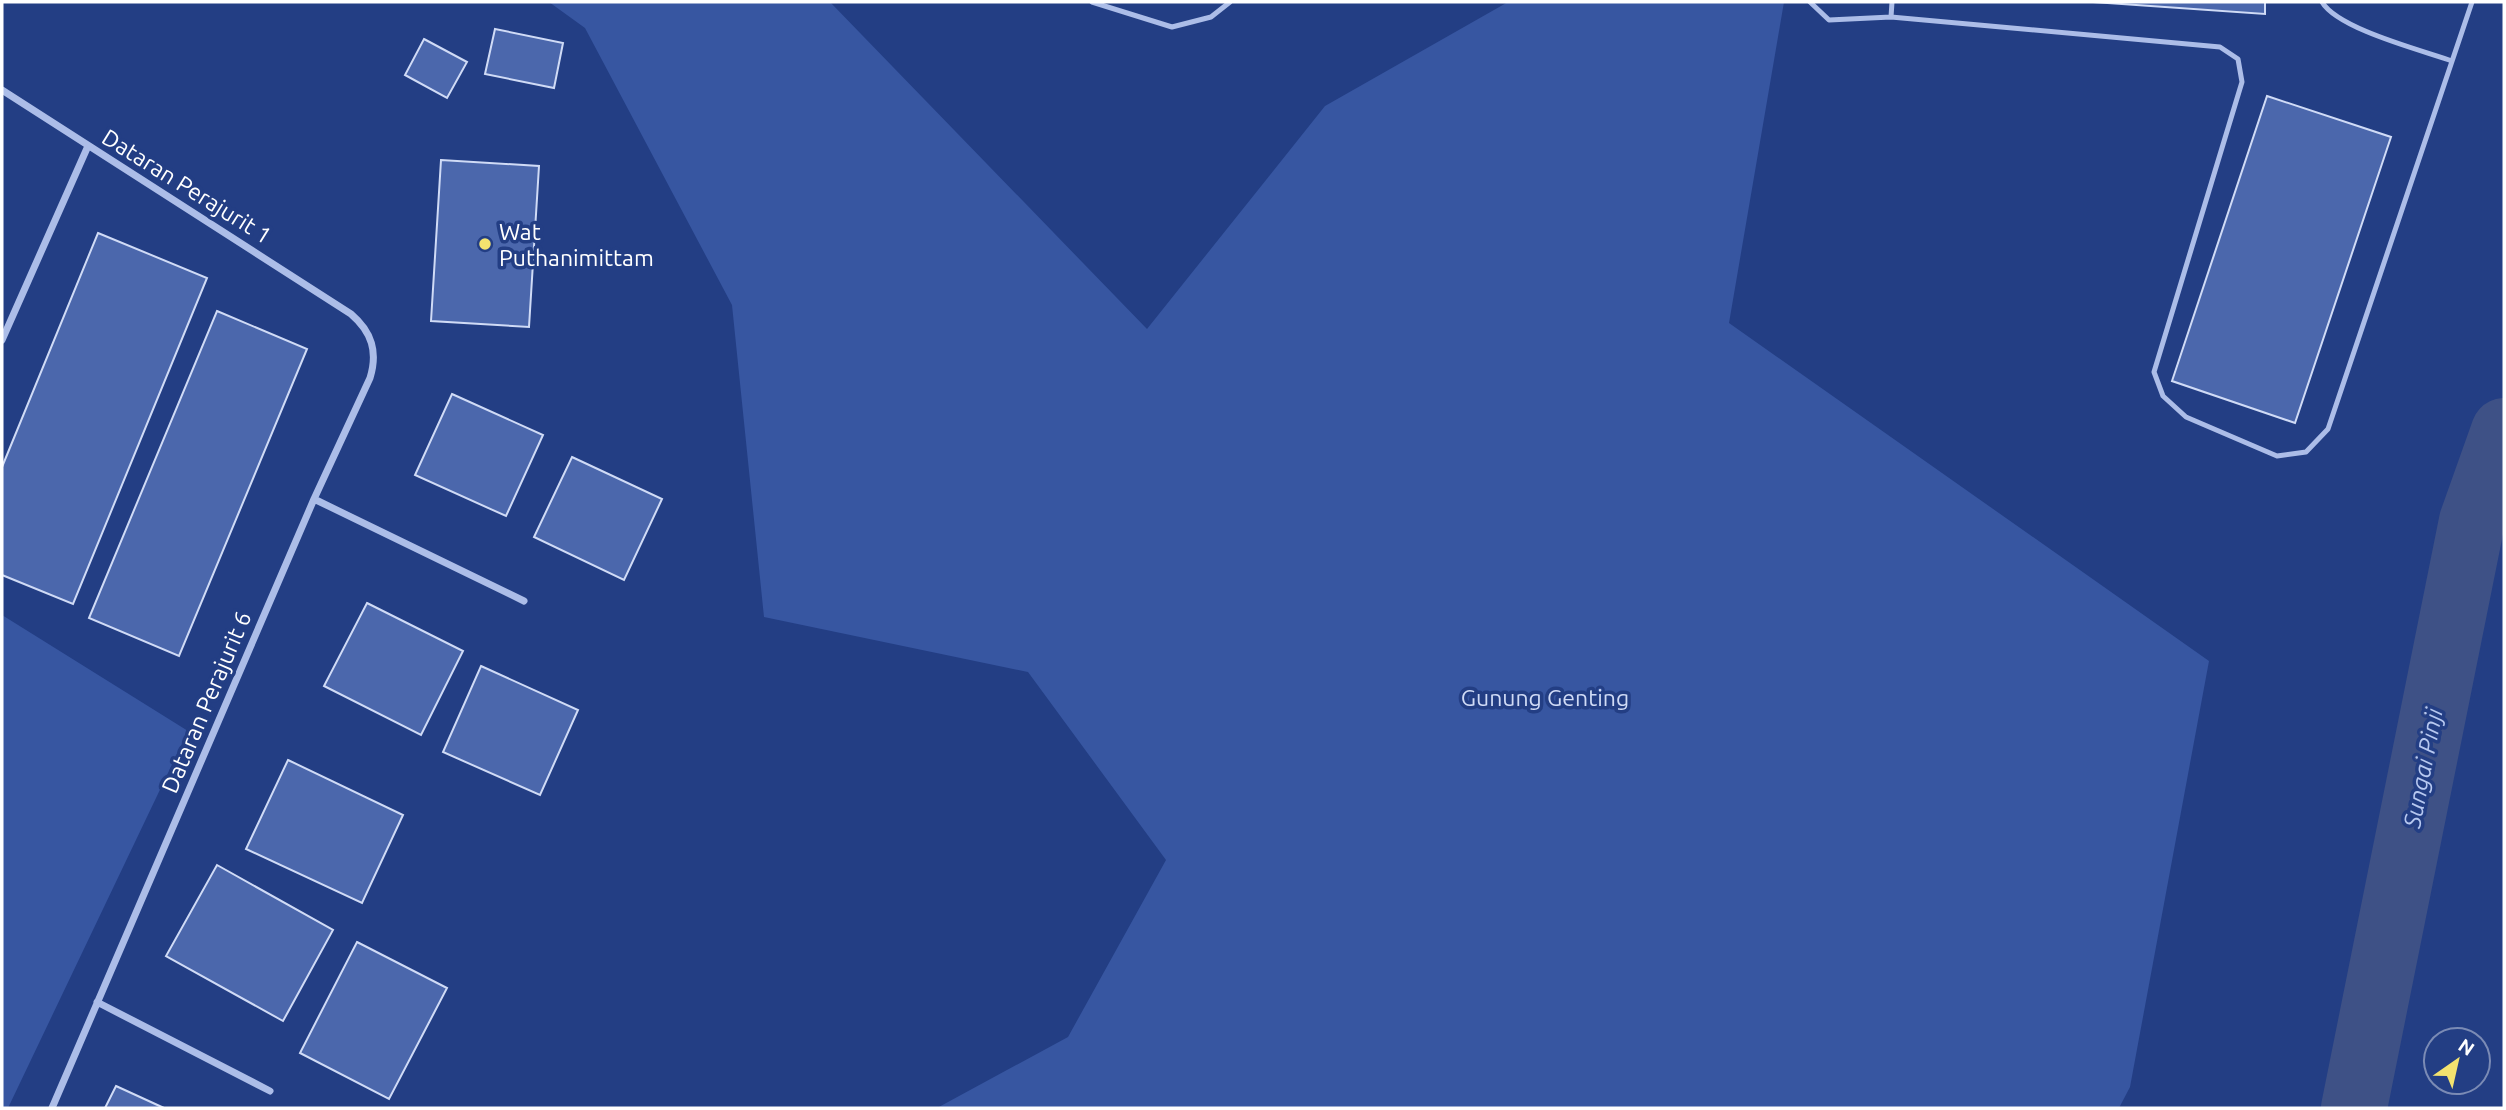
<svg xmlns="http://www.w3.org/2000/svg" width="2506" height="1110" font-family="Ubuntu,sans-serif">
	<rect width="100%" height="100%" fill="#233e84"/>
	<path fill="#3756a1" d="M549 2H830L1147 329 1325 106 1508 2H1784L1729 323 2209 661 2130 1087 2119 1108H937L1068 1037 1166 860 1028 672 764 617 732 305 585 28Z
		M2 615 188 731 8 1108H2Z"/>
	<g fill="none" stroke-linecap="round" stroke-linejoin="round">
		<path stroke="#3e5186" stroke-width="66" d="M2354 1108 2472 521 2504 431"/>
	</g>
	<path fill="#4b67ac" stroke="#d0dbf6" stroke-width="2" d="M2093 2H2265V14Z
		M495 29 563 43 554 88 485 74Z
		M424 39 467 62 447 98 405 75Z
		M2267 96 2391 137 2295 423 2172 381Z
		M441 160 539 166 529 327 431 321Z
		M98 233 207 278 73 604 2 575V467Z
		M217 311 307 349 179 656 89 618Z
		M452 394 543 435 506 516 415 475Z
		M572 457 662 499 624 580 534 537Z
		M367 603 463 651 421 735 324 686Z
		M481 666 578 710 540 795 443 752Z
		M288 760 403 815 362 903 246 849Z
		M217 865 333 930 283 1021 166 956Z
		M357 942 447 988 389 1099 300 1053Z
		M116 1086 164 1108H105Z"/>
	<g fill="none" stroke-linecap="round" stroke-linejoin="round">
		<path stroke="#acbde8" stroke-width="5" d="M1092 2 1172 27 1211 17 1230 2
			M1810 2 1829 20 1891 17 2220 47 2238 59 2242 82 2154 372 2163 396 2186 417 2277 456 2306 452 2328 429 2472 2
			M2322 2C2338 29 2421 50 2452 61
			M1891 17 1892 2"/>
		<path stroke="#acbde8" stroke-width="7" d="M2 90 351 314C372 332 378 352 370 378L314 499 52 1108
			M2 340 88 146
			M314 499 524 601
			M97 1002 270 1091"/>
	</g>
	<circle fill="#f3e36f" stroke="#233e84" stroke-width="2.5" cx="485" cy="244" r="7"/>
	<g text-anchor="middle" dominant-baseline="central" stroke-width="7" stroke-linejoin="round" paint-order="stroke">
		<g font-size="23" fill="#fff" stroke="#233e84">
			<text transform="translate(187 186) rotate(32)">Dataran Perajurit 1</text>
			<text transform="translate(206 702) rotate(-67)">Dataran Perajurit 6</text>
		</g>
		<g font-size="23" fill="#fff" stroke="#233e84" text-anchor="start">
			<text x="499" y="231">Wat<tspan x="499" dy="26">Puthanimittam</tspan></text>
		</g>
		<g font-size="23" fill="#d0dbf6" stroke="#233e84">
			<text x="1545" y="697">Gunung Genting</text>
		</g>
		<g font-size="24" font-style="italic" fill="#b7c8f0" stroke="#233e84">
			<text transform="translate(2423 768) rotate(-79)">Sungai Pinji</text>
		</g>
	</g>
	<rect width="2506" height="1110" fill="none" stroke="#ffffff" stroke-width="7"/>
	<g transform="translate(2457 1061) rotate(34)"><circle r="33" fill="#233e84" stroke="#7b8bb5" stroke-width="2"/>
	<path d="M0-5L12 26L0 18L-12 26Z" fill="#f3e36f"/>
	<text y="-10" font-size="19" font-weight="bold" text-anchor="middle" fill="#ffffff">N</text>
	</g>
</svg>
